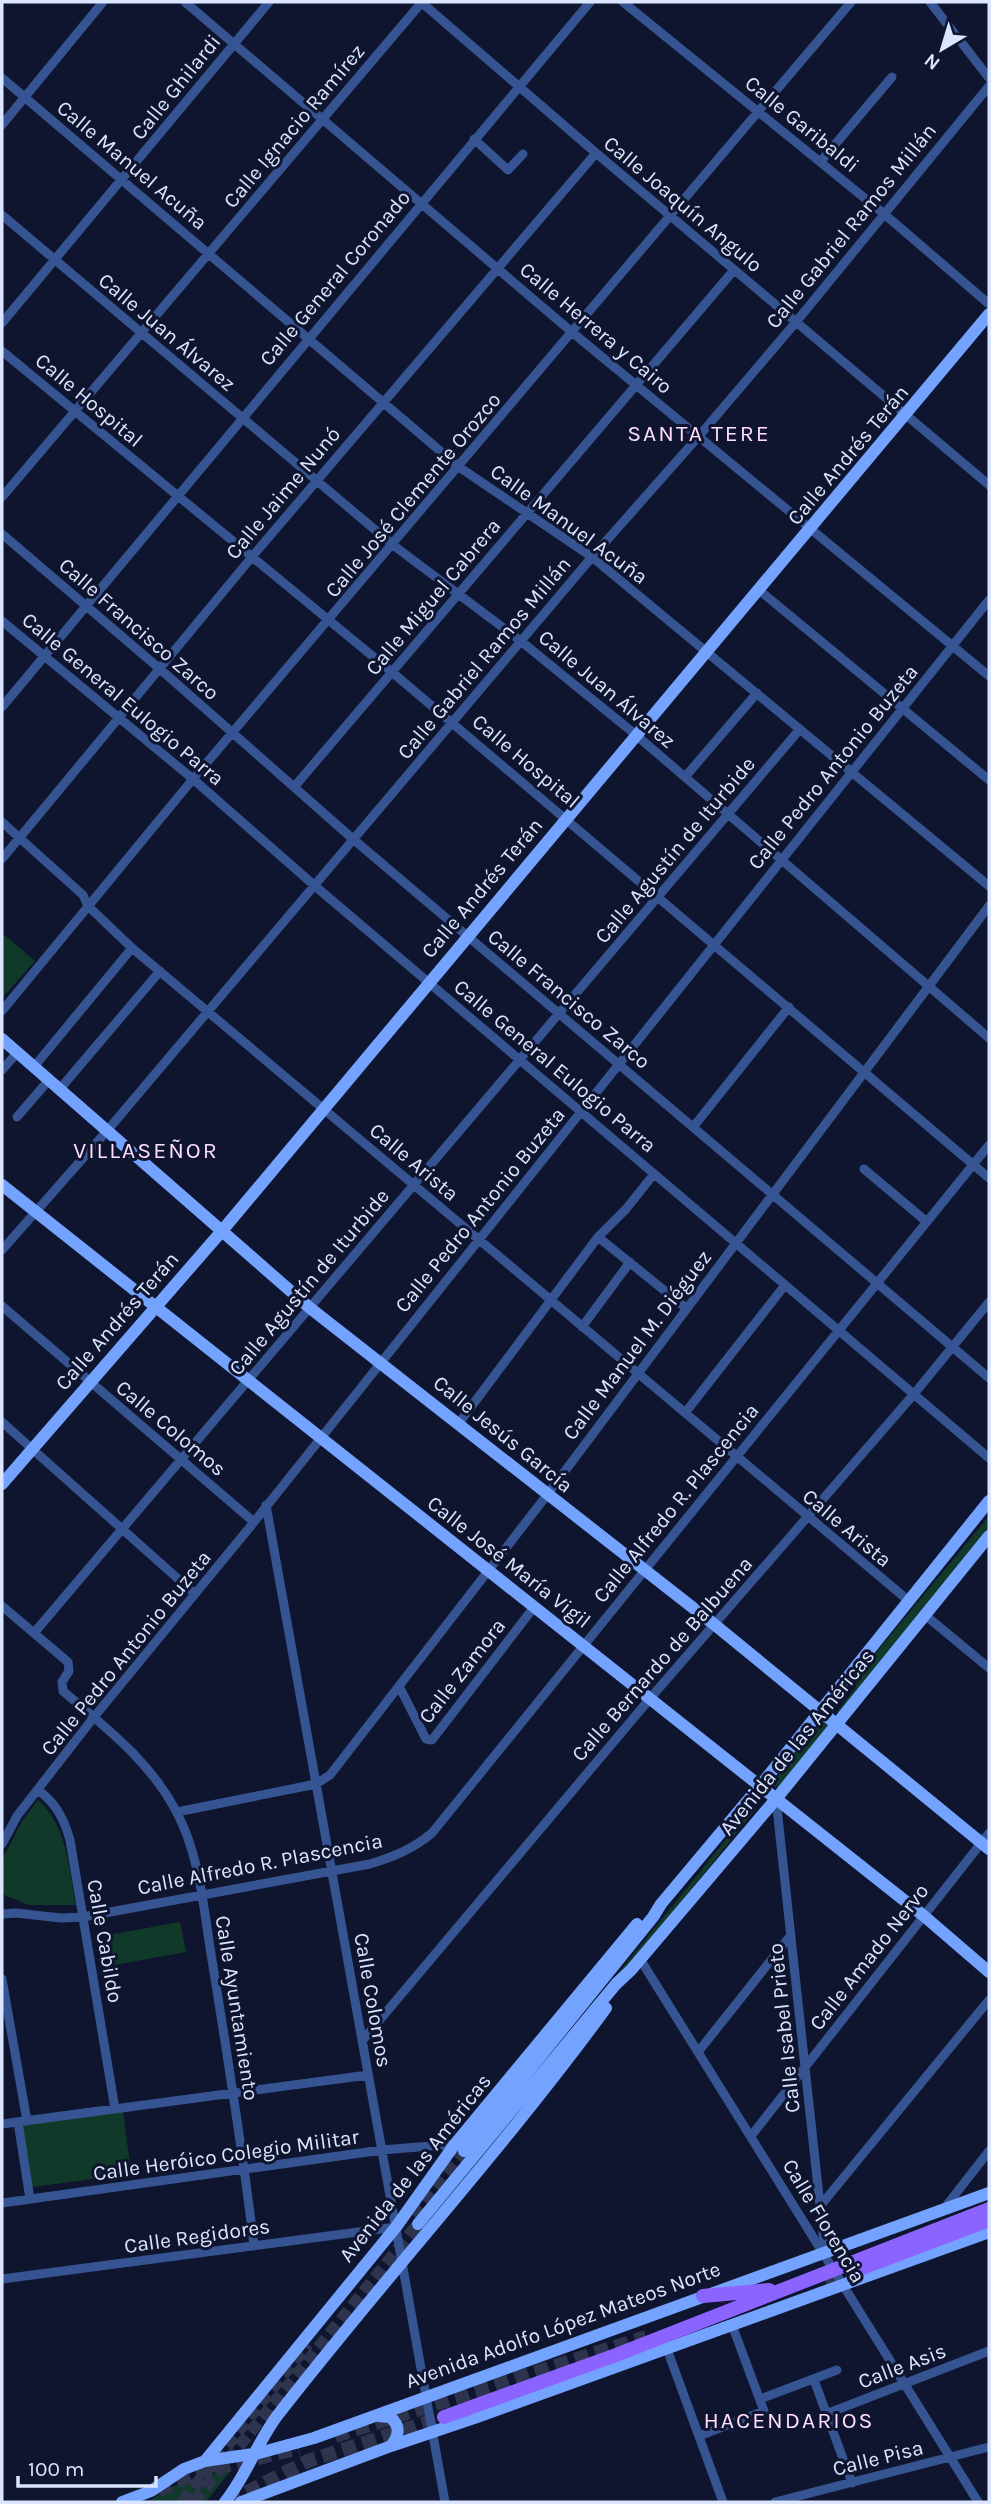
<svg xmlns="http://www.w3.org/2000/svg" width="991" height="2504" font-family="Karla,sans-serif">
	<rect width="100%" height="100%" fill="#0f152e"/>
	<path fill="#113929" d="M2 933 35 961 2 998Z
		M989 1516V1531L839 1713 837 1712 855 1688 860 1672Z
		M821 1721H827L828 1726 780 1786 774 1787V1781Z
		M38 1800C68 1828 68 1866 76 1905H29L2 1894V1860L22 1821Z
		M753 1806H756V1809L622 1975H619V1972Z
		M180 1922 186 1952 114 1965 108 1935Z
		M123 2111 131 2174 25 2188 16 2125Z
		M232 2469 206 2502H149C170 2482 205 2476 232 2469Z"/>
	<g fill="none" stroke-linecap="round" stroke-linejoin="round">
		<path stroke="#2e344d" stroke-width="12" stroke-dasharray="12 6" stroke-linecap="butt" d="M411 2214 464 2151
			M182 2502 308 2344
			M194 2502 418 2224"/>
		<path stroke="#2e344d" stroke-width="14" stroke-dasharray="14 7" stroke-linecap="butt" d="M825 2280 857 2270
			M335 2436 646 2337
			M158 2491 192 2474 299 2448
			M228 2502 308 2461 444 2417"/>
		<path stroke="#355491" stroke-width="9" d="M185 2 573 333 989 676
			M421 2 596 153 989 485
			M623 2 883 213 989 304
			M930 2 989 78
			M2 78 459 467 592 557 989 886
			M2 125 103 2
			M474 139 508 170 523 154
			M821 161 892 77
			M2 215 393 545 522 642 636 735 989 1038
			M2 323 269 2
			M2 351 393 673 989 1178
			M2 497 422 2
			M2 534 160 669 353 839 989 1378
			M759 590 989 780
			M2 621 193 779 315 886 989 1458
			M2 707 590 2
			M685 777 757 693
			M295 786 734 270
			M2 822 83 895 88 906 132 948 909 1601
			M2 859 251 558 596 153
			M2 1011 193 779 851 2
			M33 1068 132 948
			M2 1070 17 1053
			M59 1090 160 971
			M17 1117 48 1081
			M694 1126 789 1007
			M864 1169 927 1222
			M598 1237 686 1308
			M2 1250 106 1132 592 557 699 436 796 322 989 86
			M2 1306 254 1522
			M582 1327 630 1262
			M685 1413 785 1285
			M2 1422 195 1594
			M459 1423 598 1237 626 1209 654 1174
			M266 1505 445 2502
			M2 1606 68 1662 69 1671 62 1682 63 1691C105 1727 150 1761 176 1811 201 1857 204 1915 213 1966 228 2059 243 2152 254 2246
			M925 1615 989 1668
			M34 1633 800 729
			M400 1688 426 1739 432 1740 534 1607
			M38 1790C56 1803 64 1819 70 1840L115 2109
			M776 1799 825 2252
			M177 1812 316 1784 330 1775 547 1495 989 906
			M2 1844 17 1816 94 1717 254 1522 989 600
			M2 1914 16 1913 61 1918 83 1917 370 1864C393 1857 413 1849 432 1833L989 1145
			M640 1959 978 2502
			M2 1979 27 2121
			M362 2041 653 1695 914 1394 989 1302
			M698 2052 791 1935
			M18 2122 30 2199
			M2 2124 368 2075
			M751 2136 989 1833
			M2 2203 382 2150 455 2144
			M821 2205 989 2000
			M943 2210 989 2151
			M2 2279 396 2227
			M667 2349 723 2502
			M814 2380 852 2483
			M760 2399 837 2370
			M826 2414 989 2351
			M699 2436 764 2411 732 2325
			M775 2502 989 2447"/>
		<path stroke="#73a3ff" stroke-width="12" d="M2 1039 310 1308 715 1625 989 1849
			M2 1185 924 1916 989 1972
			M2 1484 221 1232 989 314
			M464 2151 653 1917 661 1904 764 1781 989 1501
			M418 2224 616 1984 631 1970 776 1799 989 1536
			M379 2416 390 2417C401 2426 399 2436 391 2446
			M205 2461 396 2227 455 2144 637 1924
			M122 2502 151 2491 184 2469 205 2461 259 2453 314 2438 989 2193
			M225 2502C246 2476 257 2443 277 2416 384 2278 503 2149 606 2008
			M241 2502 391 2446 477 2417 989 2232"/>
		<path stroke="#8b63ff" stroke-width="14" d="M857 2270 989 2220
			M703 2296 769 2290
			M444 2417 616 2355 989 2209"/>
	</g>
	<g text-anchor="middle" dominant-baseline="central" stroke-width="6" stroke-linejoin="round" paint-order="stroke">
		<g font-size="21" fill="#dce5ff" stroke="#0f152e">
			<text transform="translate(176 87) rotate(-51)">Calle Ghilardi</text>
			<text transform="translate(802 124) rotate(39)">Calle Garibaldi</text>
			<text transform="translate(294 126) rotate(-50)">Calle Ignacio Ramírez</text>
			<text transform="translate(132 165) rotate(40)">Calle Manuel Acuña</text>
			<text transform="translate(683 204) rotate(40)">Calle Joaquín Angulo</text>
			<text transform="translate(851 226) rotate(-51)">Calle Gabriel Ramos Millán</text>
			<text transform="translate(335 278) rotate(-50)">Calle General Coronado</text>
			<text transform="translate(596 328) rotate(40)">Calle Herrera y Cairo</text>
			<text transform="translate(167 332) rotate(40)">Calle Juan Álvarez</text>
			<text transform="translate(89 400) rotate(40)">Calle Hospital</text>
			<text transform="translate(848 455) rotate(-50)">Calle Andrés Terán</text>
			<text transform="translate(283 493) rotate(-50)">Calle Jaime Nunó</text>
			<text transform="translate(413 495) rotate(-50)">Calle José Clemente Orozco</text>
			<text transform="translate(569 524) rotate(36)">Calle Manuel Acuña</text>
			<text transform="translate(433 597) rotate(-50)">Calle Miguel Cabrera</text>
			<text transform="translate(139 629) rotate(41)">Calle Francisco Zarco</text>
			<text transform="translate(484 658) rotate(-50)">Calle Gabriel Ramos Millán</text>
			<text transform="translate(607 689) rotate(40)">Calle Juan Álvarez</text>
			<text transform="translate(123 699) rotate(40)">Calle General Eulogio Parra</text>
			<text transform="translate(526 761) rotate(40)">Calle Hospital</text>
			<text transform="translate(833 767) rotate(-51)">Calle Pedro Antonio Buzeta</text>
			<text transform="translate(675 850) rotate(-50)">Calle Agustín de Iturbide</text>
			<text transform="translate(482 888) rotate(-50)">Calle Andrés Terán</text>
			<text transform="translate(569 999) rotate(40)">Calle Francisco Zarco</text>
			<text transform="translate(555 1066) rotate(40)">Calle General Eulogio Parra</text>
			<text transform="translate(414 1162) rotate(40)">Calle Arista</text>
			<text transform="translate(480 1210) rotate(-51)">Calle Pedro Antonio Buzeta</text>
			<text transform="translate(309 1282) rotate(-50)">Calle Agustín de Iturbide</text>
			<text transform="translate(117 1321) rotate(-49)">Calle Andrés Terán</text>
			<text transform="translate(637 1345) rotate(-53)">Calle Manuel M. Diéguez</text>
			<text transform="translate(171 1428) rotate(40)">Calle Colomos</text>
			<text transform="translate(503 1434) rotate(39)">Calle Jesús García</text>
			<text transform="translate(676 1503) rotate(-51)">Calle Alfredo R. Plascencia</text>
			<text transform="translate(847 1528) rotate(40)">Calle Arista</text>
			<text transform="translate(509 1562) rotate(38)">Calle José María Vigil</text>
			<text transform="translate(126 1653) rotate(-51)">Calle Pedro Antonio Buzeta</text>
			<text transform="translate(662 1659) rotate(-49)">Calle Bernardo de Balbuena</text>
			<text transform="translate(462 1671) rotate(-52)">Calle Zamora</text>
			<text transform="translate(797 1742) rotate(-51)">Avenida de las Américas</text>
			<text transform="translate(260 1864) rotate(-11)">Calle Alfredo R. Plascencia</text>
			<text transform="translate(105 1941) rotate(80)">Calle Cabildo</text>
			<text transform="translate(869 1957) rotate(-52)">Calle Amado Nervo</text>
			<text transform="translate(373 2000) rotate(80)">Calle Colomos</text>
			<text transform="translate(237 2008) rotate(81)">Calle Ayuntamiento</text>
			<text transform="translate(784 2028) rotate(-96)">Calle Isabel Prieto</text>
			<text transform="translate(226 2155) rotate(-8)">Calle Heróico Colegio Militar</text>
			<text transform="translate(415 2168) rotate(-52)">Avenida de las Américas</text>
			<text transform="translate(824 2221) rotate(59)">Calle Florencia</text>
			<text transform="translate(197 2236) rotate(-8)">Calle Regidores</text>
			<text transform="translate(563 2325) rotate(-20)">Avenida Adolfo López Mateos Norte</text>
			<text transform="translate(902 2366) rotate(-21)">Calle Asis</text>
			<text transform="translate(878 2458) rotate(-14)">Calle Pisa</text>
		</g>
		<g font-size="23" letter-spacing="2" fill="#ffdeff" stroke="#0f152e">
			<text x="699" y="433">SANTA TERE</text>
			<text x="146" y="1150">VILLASEÑOR</text>
			<text x="789" y="2420">HACENDARIOS</text>
		</g>
	</g>
	<rect width="991" height="2504" fill="none" stroke="#dce5ff" stroke-width="7"/>
	<g transform="translate(942 49) rotate(218)" stroke="#0f152e" stroke-width="5" paint-order="stroke">
	<path d="M0-5L12 26L0 18L-12 26Z" fill="#dce5ff"/>
	<text y="-10" font-size="19" font-weight="bold" text-anchor="middle" fill="#dce5ff">N</text>
	</g>
	<path d="M18 2476v10h138v-10" fill="none" stroke="#dce5ff" stroke-width="3.5"/>
	<text x="28" y="2476" font-size="21" fill="#dce5ff" stroke="#0f152e" stroke-width="5" paint-order="stroke">100 m</text>
</svg>
